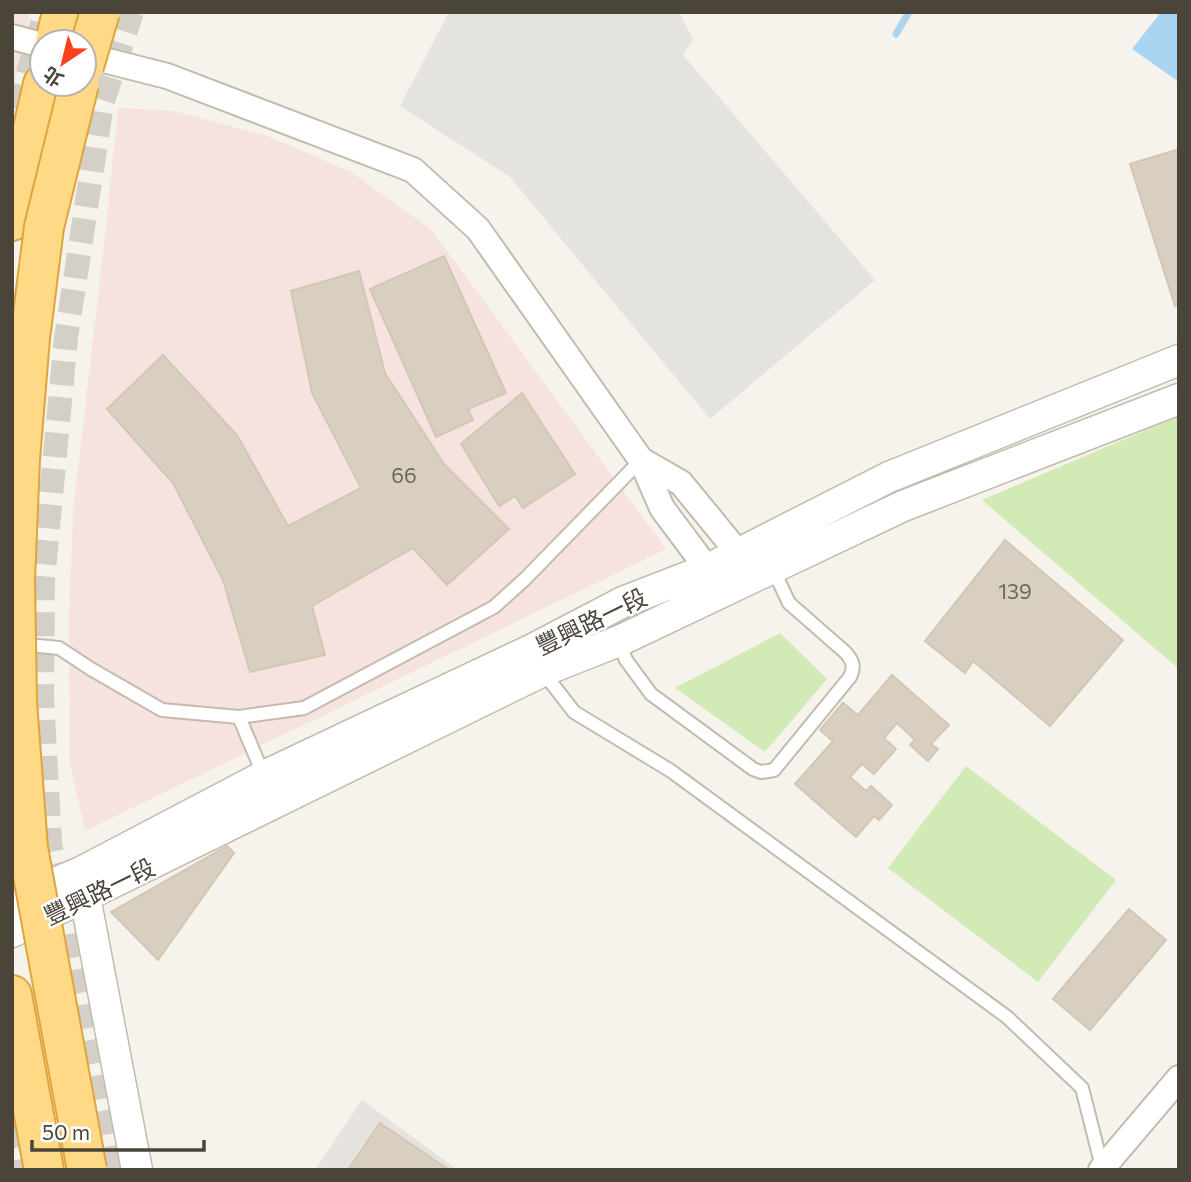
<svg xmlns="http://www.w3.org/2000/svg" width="1191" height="1182" font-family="Commissioner,'Noto Sans TC',sans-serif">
	<rect width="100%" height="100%" fill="#f6f3ec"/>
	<path fill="#e6e2dd" d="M362 1100 458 1170H315Z"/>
	<path fill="#f6e3e0" d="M12 12H30L12 95Z
		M118 108 174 111 265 135 351 172 431 229 666 549 85 831 70 764 69 619 73 512 105 236Z"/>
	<path fill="#d2eab5" d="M1179 416V669L982 500Z
		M780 633 827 679 765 752 675 688Z
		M966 766 1116 880 1038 982 888 868Z"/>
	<path fill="#e5e3e0" d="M449 12H679L693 39 683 55 875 280 710 419 510 177 400 106Z"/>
	<path fill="#a9d4f2" d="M1161 12H1179V82L1132 49Z"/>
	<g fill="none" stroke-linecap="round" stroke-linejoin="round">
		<path stroke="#a9d4f2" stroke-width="7" d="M896 34 909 12"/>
	</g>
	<path fill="#d8cfc1" stroke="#d3c7b4" stroke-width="2" d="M1179 149V304L1175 306 1130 164Z
		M444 256 506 393 468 409 473 420 436 437 370 289Z
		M359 271 385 373 444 464 509 529 447 585 413 548 312 606 325 655 250 672 223 580 173 483 107 409 163 355 237 435 288 526 361 488 312 393 291 291Z
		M522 393 575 474 523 508 515 496 499 506 461 444Z
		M1005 540 1123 640 1050 726 973 661 965 673 925 641Z
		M892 675 949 725 931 744 938 749 928 761 910 745 915 740 897 723 884 738 896 749 874 774 862 764 850 777 866 791 871 786 892 805 879 820 874 816 856 837 795 784 833 741 820 730 843 703 858 715Z
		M227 846 234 853 158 960 111 912Z
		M1129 909 1166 940 1090 1030 1053 999Z
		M380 1123 449 1170H348Z"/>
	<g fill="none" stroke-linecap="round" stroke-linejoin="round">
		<path stroke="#d4d0c8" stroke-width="24" stroke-dasharray="24 12" stroke-linecap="butt" d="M18 109 42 23
			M12 1124 22 1170
			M113 1170 50 843 42 698 43 580 66 338 102 104 132 12"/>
		<g stroke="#c2bbae" stroke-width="16">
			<path id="service" d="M619 642 626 660 651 694 753 769 761 772 774 770 850 677C855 666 853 661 845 652L789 603 773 569
				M19 644 59 648 91 669 162 710 239 717
				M543 672 574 712 671 771 1007 1017 1082 1088 1102 1167
				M264 776 239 717 304 708 494 607 525 579 641 460"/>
		</g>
		<g stroke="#c2bbae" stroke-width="28">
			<path id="minor" d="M12 37 42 45
				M84 55 167 76 413 170 478 229 641 460 662 508 718 583
				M641 460 681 483 749 566
				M1101 1170 1179 1078"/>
		</g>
		<g stroke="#c2bbae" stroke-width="33">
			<path id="tertiary" d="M82 881 137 1170
				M12 901 81 872 264 776 533 649 623 602 708 569 889 477 1179 360
				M12 932 543 671 619 641 903 506 1179 399"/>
		</g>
		<g stroke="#e0a43c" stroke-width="42">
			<path id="trunk" d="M55 42 62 12
				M12 221 43 84
				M12 995 44 1170"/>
		</g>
		<use href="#service" stroke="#fff" stroke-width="12"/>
		<use href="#minor" stroke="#fff" stroke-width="24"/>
		<use href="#tertiary" stroke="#fff" stroke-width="30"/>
		<use href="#trunk" stroke="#ffd985" stroke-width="38"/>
		<g stroke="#e0a43c" stroke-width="42" stroke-linecap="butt">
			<path id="trunk-bridge" d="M84 66 100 12
				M79 84 44 227 30 338 20 459 15 580 17 702 28 848 87 1170"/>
		</g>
		<use href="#trunk-bridge" stroke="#ffd985" stroke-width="38"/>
	</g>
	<g text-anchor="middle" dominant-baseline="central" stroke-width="5" stroke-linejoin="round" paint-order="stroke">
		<g font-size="21" fill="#6e675b">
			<text x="404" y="474">66</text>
			<text x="1015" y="590">139</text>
		</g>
		<g font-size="24" fill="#4b4439" stroke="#fff">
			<text transform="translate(591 621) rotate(-26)">豐興路一段</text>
			<text transform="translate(99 891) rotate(-26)">豐興路一段</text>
		</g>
	</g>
	<rect width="1191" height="1182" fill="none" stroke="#4b4439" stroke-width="28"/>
	<g transform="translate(63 63) rotate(215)"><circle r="33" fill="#ffffff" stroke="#b7b4b0" stroke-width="2"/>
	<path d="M0-5L12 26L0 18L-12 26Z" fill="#fc3f1d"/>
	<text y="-10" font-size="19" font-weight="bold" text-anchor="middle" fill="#4b4439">北</text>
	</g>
	<path d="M32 1140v10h172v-10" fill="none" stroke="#4b4439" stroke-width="3.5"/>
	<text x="42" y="1140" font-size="21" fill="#4b4439" stroke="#ffffff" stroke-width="5" paint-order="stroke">50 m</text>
</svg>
